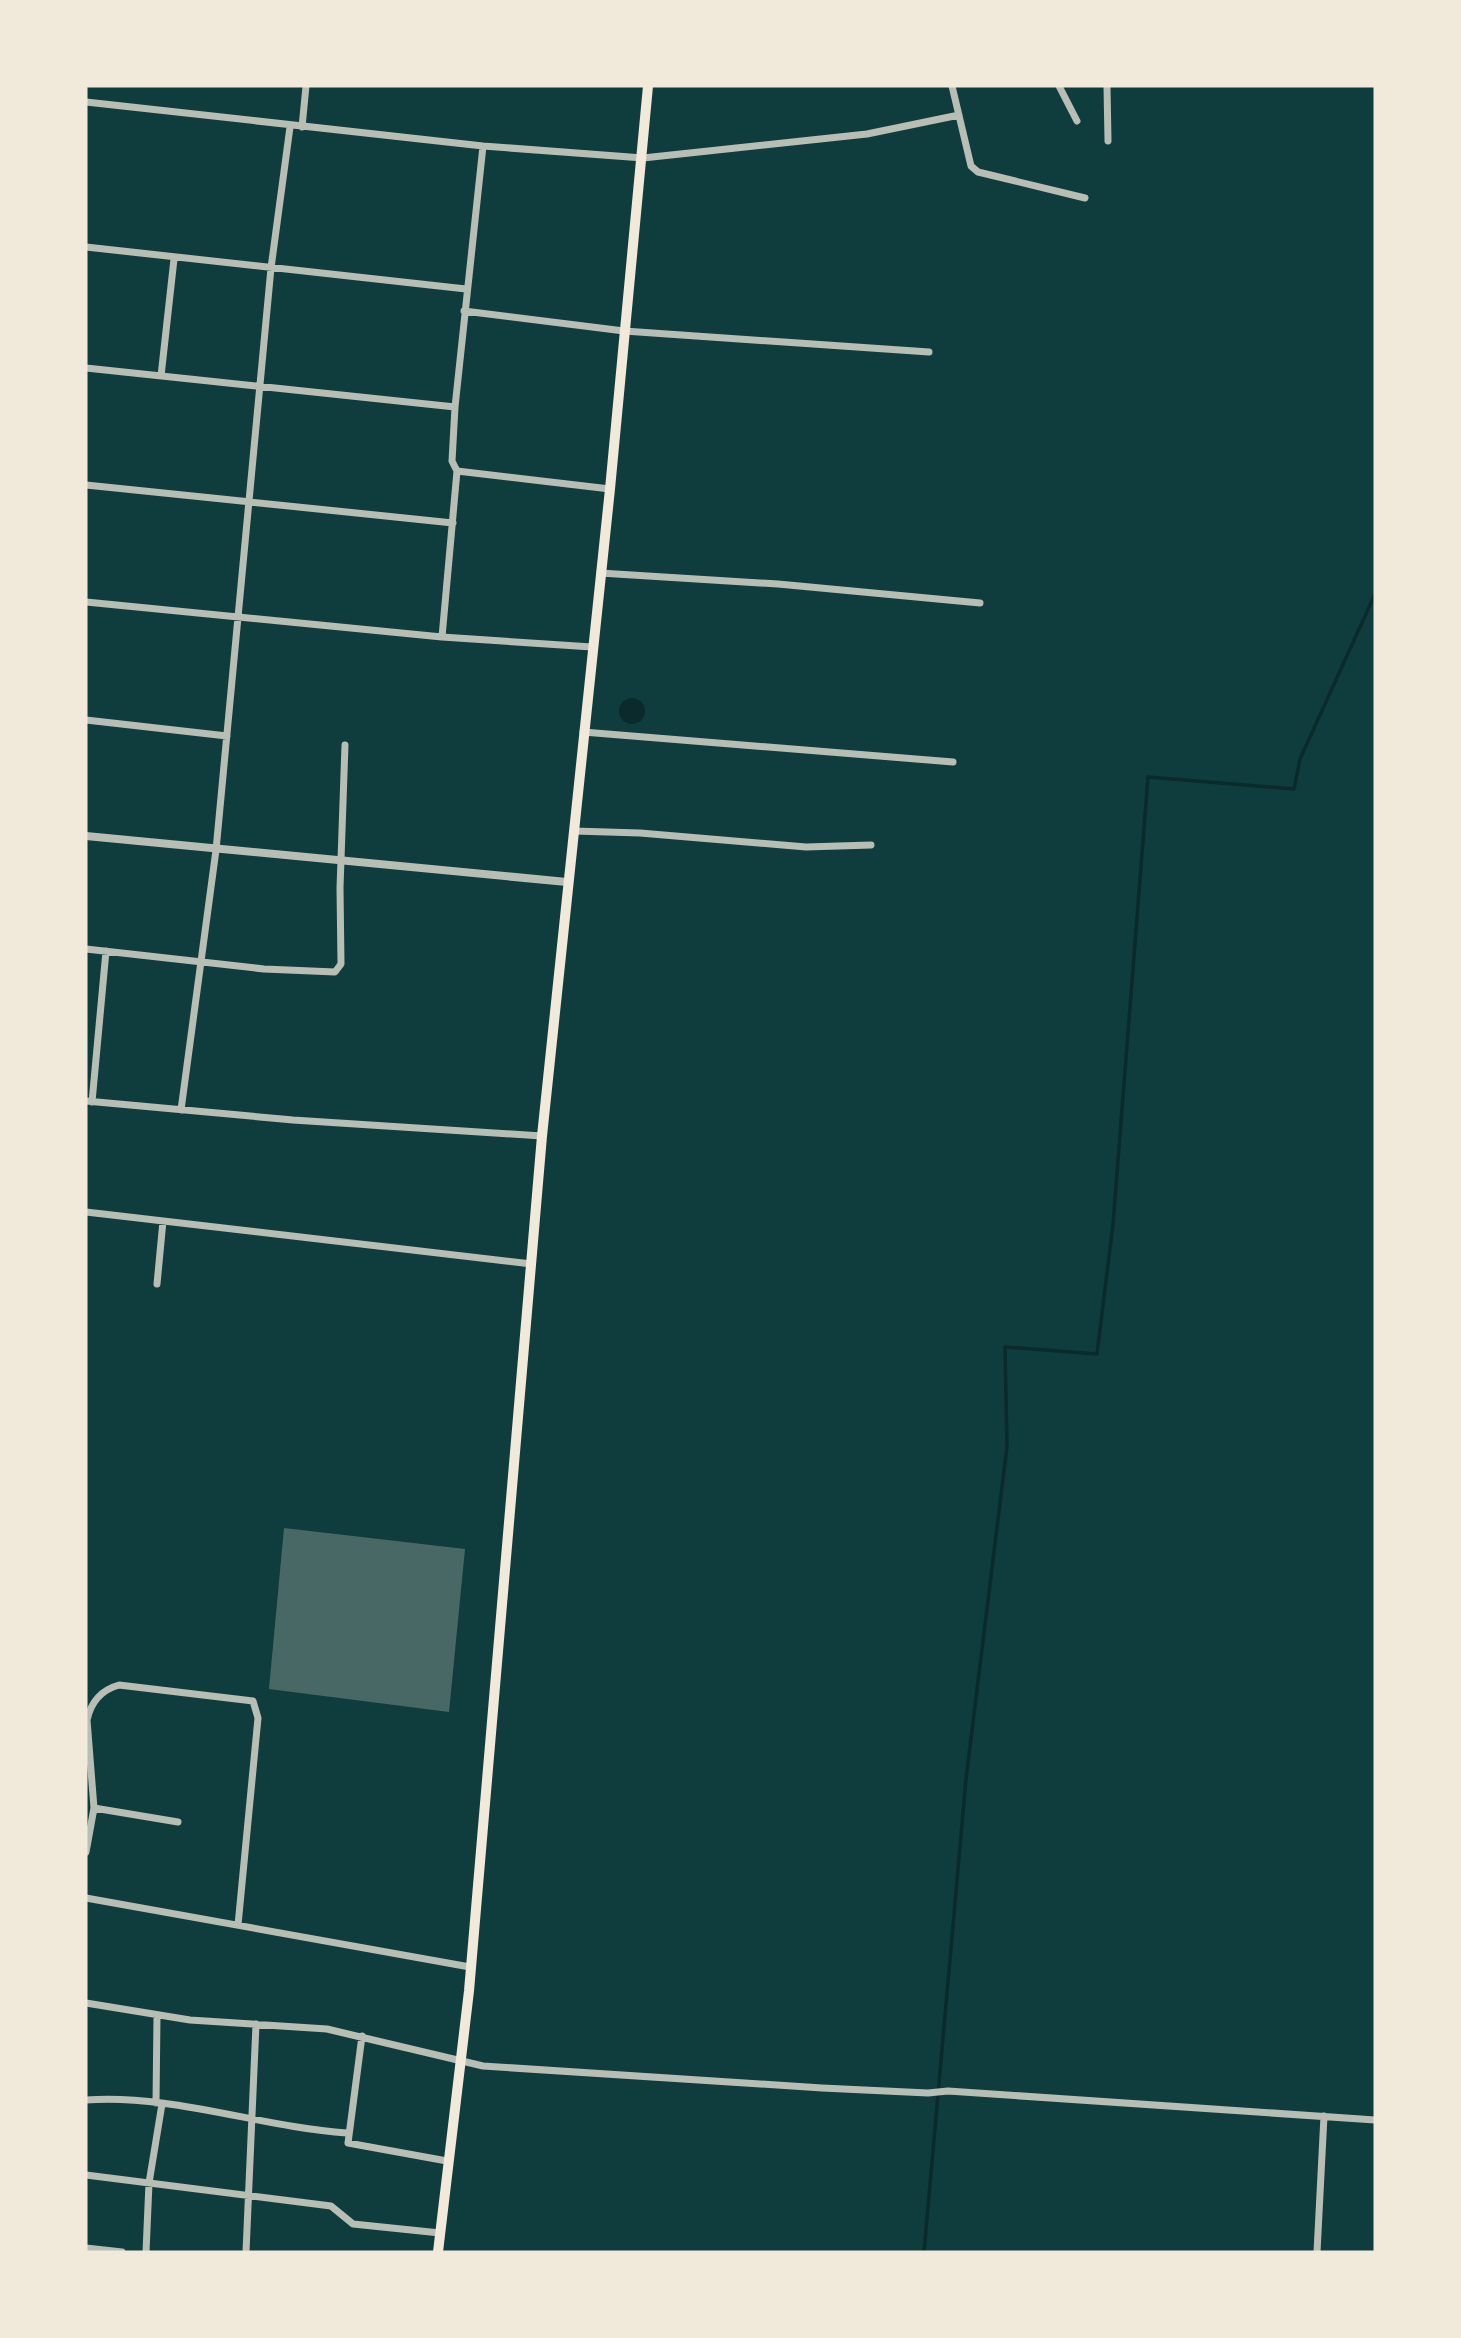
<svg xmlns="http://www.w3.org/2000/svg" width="1461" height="2338" font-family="'Roboto Condensed',sans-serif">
	<rect width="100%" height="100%" fill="#0f3d3e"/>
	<path fill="#0a2a2b" d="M619 711a13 13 0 1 1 26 0a13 13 0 1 1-26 0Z"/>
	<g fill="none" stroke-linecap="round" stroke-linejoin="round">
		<path stroke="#0a2a2b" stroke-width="3.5" d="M924 2252 966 1779 1007 1446 1005 1347 1097 1354 1113 1224 1148 777 1294 789 1300 759 1375 594"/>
	</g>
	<path fill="#486865" d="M284 1528 465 1549 449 1712 269 1689Z"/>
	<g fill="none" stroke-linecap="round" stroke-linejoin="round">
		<path stroke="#b8beb3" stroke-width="7" d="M952 86 971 166 978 172 1085 198
			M1059 86 1077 121
			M1107 86 1108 141
			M86 102 483 146 643 158 867 134 959 115
			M302 127 306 86
			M86 247 466 289
			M464 311 624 331 929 352
			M86 368 455 407
			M161 376 174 259
			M457 471 610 489
			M86 485 453 523
			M600 573 778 584 980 603
			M86 602 442 637 592 647
			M442 637 457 471 452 461 455 407 483 146
			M86 720 227 736
			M583 732 953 762
			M574 831 640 833 806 847 871 845
			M86 949 264 969 335 972 341 964 340 888 345 745
			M86 1101 293 1120 542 1136
			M92 1102 106 951
			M181 1110 216 850 271 268 290 127
			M86 1212 532 1264
			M157 1284 163 1221
			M94 1808 178 1822
			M86 1852 94 1808 87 1720C91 1702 101 1690 119 1685L253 1701 258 1718 238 1925
			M86 1898 470 1967
			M86 2003 190 2020 327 2029 483 2066 822 2088 928 2093 948 2091 1375 2120
			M362 2036 348 2143 447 2161
			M86 2100C174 2094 260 2127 347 2133
			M156 2103 157 2016
			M86 2175 331 2206 353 2224 440 2233
			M86 2248 122 2252
			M146 2252 149 2183 162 2104
			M246 2252 256 2024
			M1317 2252 1324 2116"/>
		<path stroke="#b8beb3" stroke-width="8" d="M86 836 567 882"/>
		<path stroke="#f1e9da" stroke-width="10" d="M438 2252 469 1991 542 1136 610 489 648 86"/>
	</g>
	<rect width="1461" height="2338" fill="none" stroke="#f1e9da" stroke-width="175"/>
</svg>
